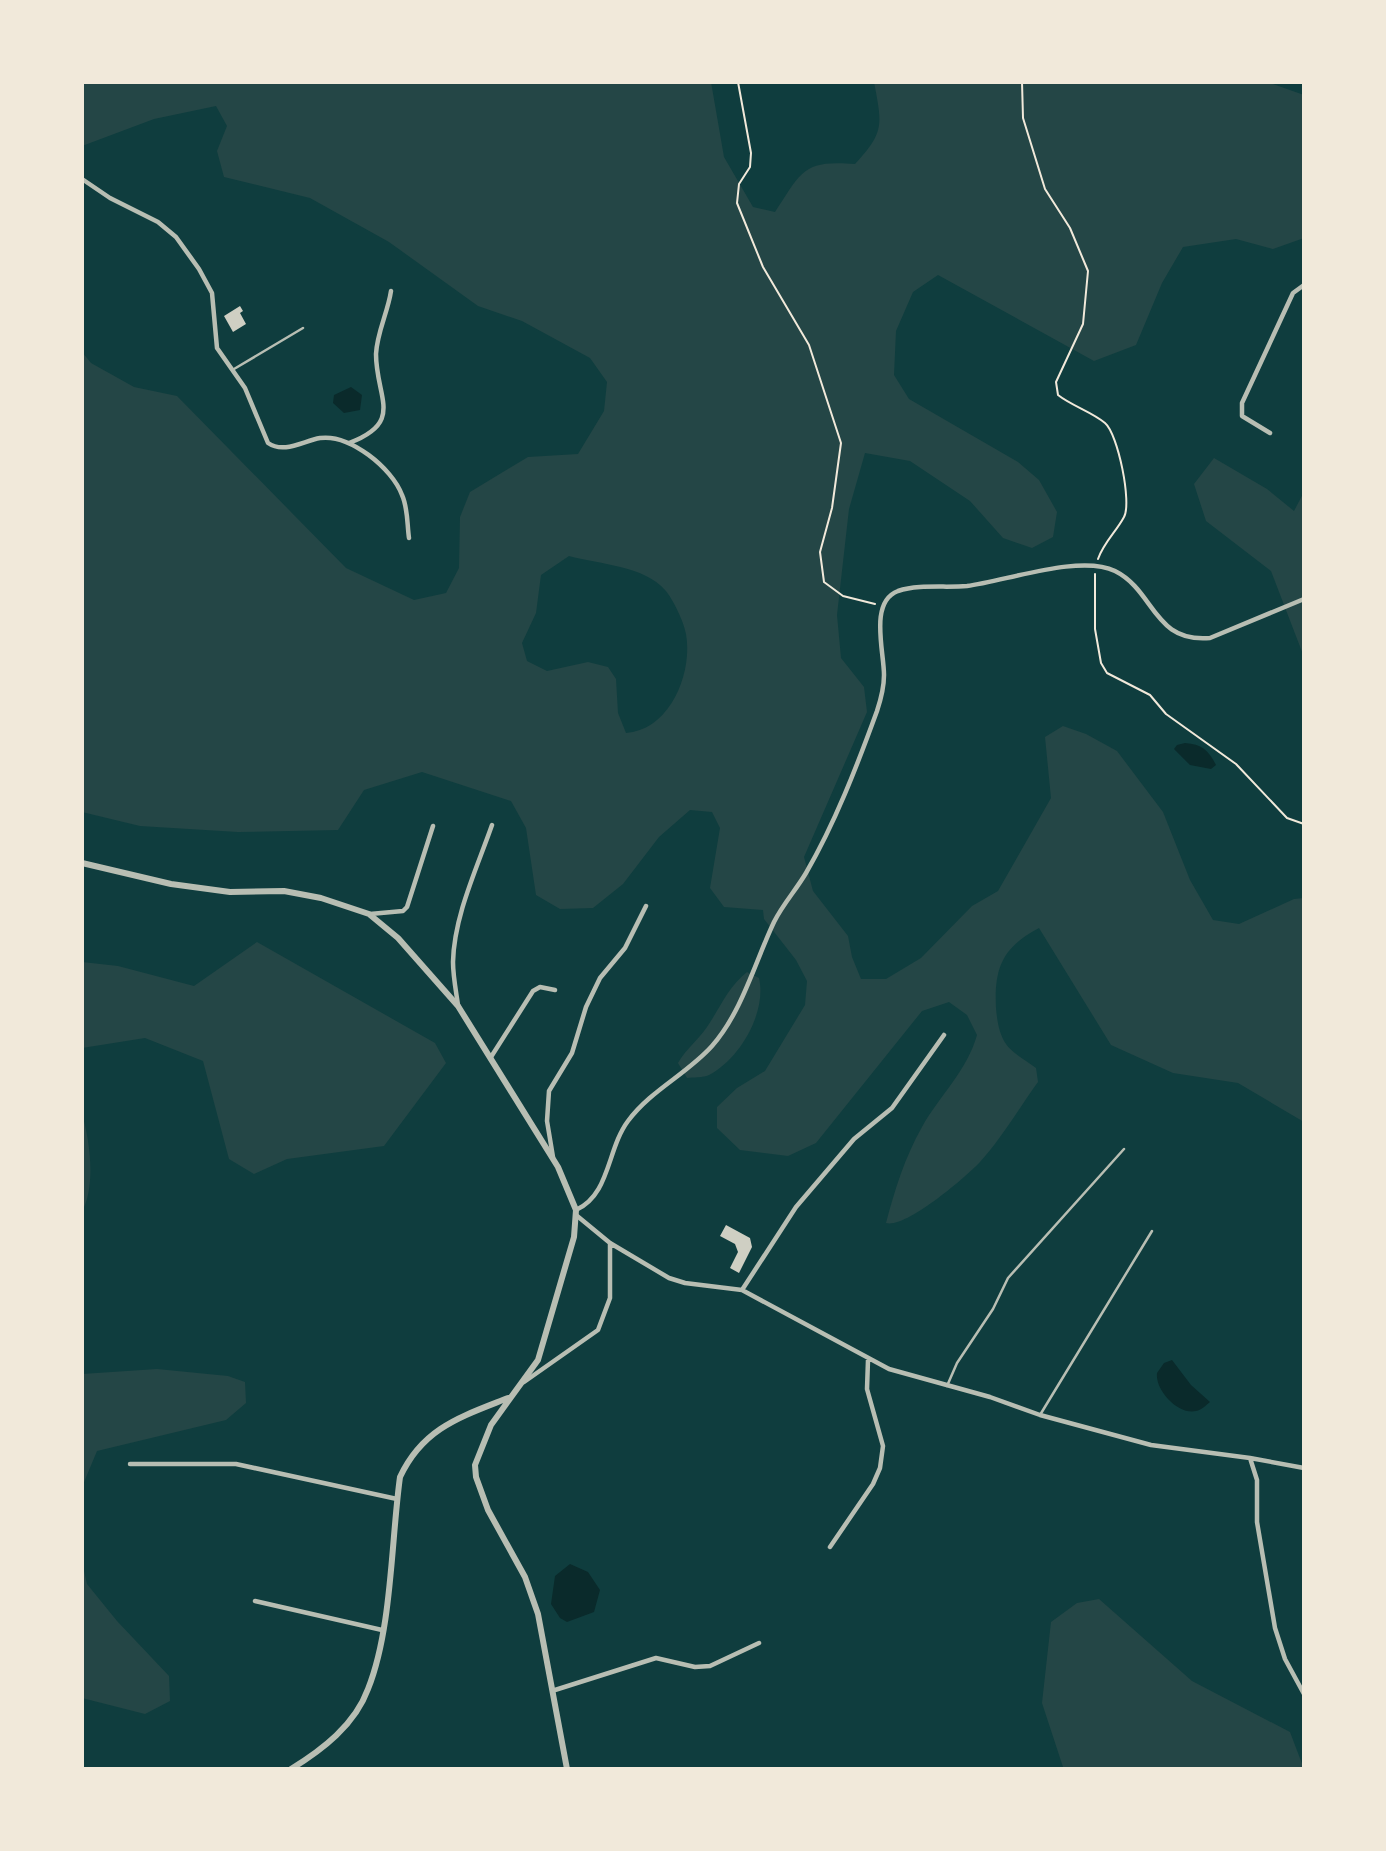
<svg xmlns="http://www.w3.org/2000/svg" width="1386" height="1851" font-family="'Source Sans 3',sans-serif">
	<rect width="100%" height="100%" fill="#0f3d3e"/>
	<path fill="#244646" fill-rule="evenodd" d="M82 82H711L724 157 753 207 775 212C802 171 803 160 855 164 885 132 882 124 874 82H1267L1304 95V238L1273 249 1236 239 1183 247 1162 283 1136 345 1094 361 938 275 913 292 896 331 894 375 909 399 1018 462 1039 480 1057 512 1053 537 1032 548 1003 538 970 501 910 461 865 453 849 509 837 615 841 658 864 687 867 712 804 857 813 891 848 936 852 957 861 979H886L921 958 972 906 998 891 1051 798 1045 737 1063 726 1086 734 1117 751 1163 812 1190 880 1213 920 1239 924 1294 899 1304 898V1122L1238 1083 1173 1073 1111 1045 1039 928C1003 947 994 967 996 1008 997 1020 999 1034 1006 1044 1013 1054 1027 1061 1036 1068L1038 1082C1019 1108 1002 1138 980 1162 965 1178 905 1229 886 1223 895 1189 905 1157 922 1127 940 1095 967 1071 977 1035L967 1015 949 1002 922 1011 816 1143 788 1156 740 1150 717 1128V1107L737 1088 765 1071 805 1005 807 981 796 960 764 919 763 910 724 907 710 888 720 828 712 812 690 810 659 837 623 884 593 908 560 909 536 895 526 828 511 801 422 772 364 790 338 830 238 832 140 826 82 812V352L91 363 134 387 177 396 346 568 414 600 446 593 459 568 460 517 470 492 528 457 578 454 604 411 607 382 590 358 522 321 478 306 389 242 310 198 224 177 217 151 227 126 216 106 154 119 82 146ZM569 556C598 564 645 566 665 590 673 599 684 622 686 634 693 673 670 730 626 733L618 713 616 679 608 667 588 662 547 671 527 661 522 643 536 613 541 575Z
		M1214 458 1267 489 1294 511 1304 492V657L1271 571 1206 521 1194 484Z
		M257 942 435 1043 446 1063 384 1146 287 1159 254 1174 229 1159 203 1061 145 1038 82 1048V962L118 966 194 986Z
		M747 972 759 978C767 1012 740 1059 709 1075 703 1078 693 1077 687 1078L678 1063C686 1049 698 1040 707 1027 720 1008 728 987 747 972Z
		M82 1114C90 1140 96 1187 82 1211Z
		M157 1369 228 1376 245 1382 246 1403 226 1420 97 1451 82 1487V1374Z
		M82 1562 87 1584 117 1621 169 1676 170 1701 145 1714 82 1698Z
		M1099 1599 1192 1681 1290 1732 1304 1769 1063 1767 1042 1703 1051 1622 1077 1603Z"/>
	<path fill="#0a2a2b" d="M351 387 362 395 360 410 344 413 333 403 334 395Z
		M1185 743C1202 744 1209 751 1216 765L1211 769 1190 765 1174 749 1177 745Z
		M1172 1360 1191 1385 1210 1402C1206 1405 1202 1410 1196 1411 1178 1415 1155 1390 1157 1373L1164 1363Z
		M570 1564 588 1572 600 1590 594 1612 567 1622 560 1618 551 1604 555 1576Z"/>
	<path fill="#cfcfc3" d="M240 306 243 311 240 313 246 324 233 332 224 316Z
		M726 1225 750 1238 752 1247 739 1273 730 1268 738 1252 735 1244 720 1236Z"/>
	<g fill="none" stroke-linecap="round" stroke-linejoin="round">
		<path stroke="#f1e9da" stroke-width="2" d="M738 82 751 153 750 167 739 184 737 203 763 267 809 345 841 443 832 508 820 552 824 582 843 596 875 604
			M1022 82 1023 118 1045 189 1070 228 1088 271 1083 324 1056 382 1058 395C1072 406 1092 412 1105 423 1118 434 1132 503 1124 517 1116 532 1104 542 1098 559
			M1095 574V629L1101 663 1107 673 1150 695 1166 714 1236 764 1287 818 1304 824"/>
		<path stroke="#b8beb3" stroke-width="2.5" d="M234 369 303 328
			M947 1386 957 1363 993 1309 1008 1278 1124 1149
			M1040 1415 1152 1231"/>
		<path stroke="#b8beb3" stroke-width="4.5" d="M82 179 110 198 158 222 176 237 199 269 212 293 217 348 245 388 268 443C284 454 303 441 320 438 350 434 392 468 402 495 408 508 407 524 409 538
			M1270 433 1242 416V403L1293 293 1304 285
			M349 443C405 422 376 398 376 354 377 332 388 312 391 291
			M370 914 403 911 407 907 433 826
			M458 1005C456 991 453 976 453 962 454 916 477 868 492 825
			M491 1057 533 991 540 987 555 990
			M553 1157 547 1121 549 1091 572 1053 586 1007 600 978 625 948 646 906
			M576 1210C610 1195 607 1149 628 1121 651 1090 687 1074 712 1046 742 1012 755 962 774 922 783 904 796 890 806 873 835 823 857 766 877 711 881 699 884 687 884 675 884 651 869 602 898 591 919 584 946 588 967 586 1006 581 1080 554 1115 571 1155 591 1153 643 1210 638L1304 599
			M576 1215 610 1243 669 1278 685 1283 742 1290 889 1369 990 1397 1040 1415 1151 1445 1250 1458 1257 1480V1522L1275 1628 1285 1659 1304 1694
			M742 1290 796 1207 854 1139 892 1108 944 1035
			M524 1382 598 1330 610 1298V1244
			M1250 1458 1304 1468
			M130 1464H236L397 1499
			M830 1547 873 1484 880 1468 883 1446 867 1389 868 1360
			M255 1601 382 1630
			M555 1690 656 1658 695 1667 710 1666 759 1643"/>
		<path stroke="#b8beb3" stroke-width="6" d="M82 863 171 884 230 892 284 891 321 898 369 914 398 938 458 1006 558 1167 576 1210 574 1237 538 1360 491 1425 475 1465 476 1477 488 1510 525 1577 538 1614 567 1769
			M291 1769C322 1750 355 1725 368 1689 392 1629 391 1542 400 1477 423 1428 460 1417 508 1398"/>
	</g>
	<rect width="1386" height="1851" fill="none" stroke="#f1e9da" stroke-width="168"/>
</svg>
